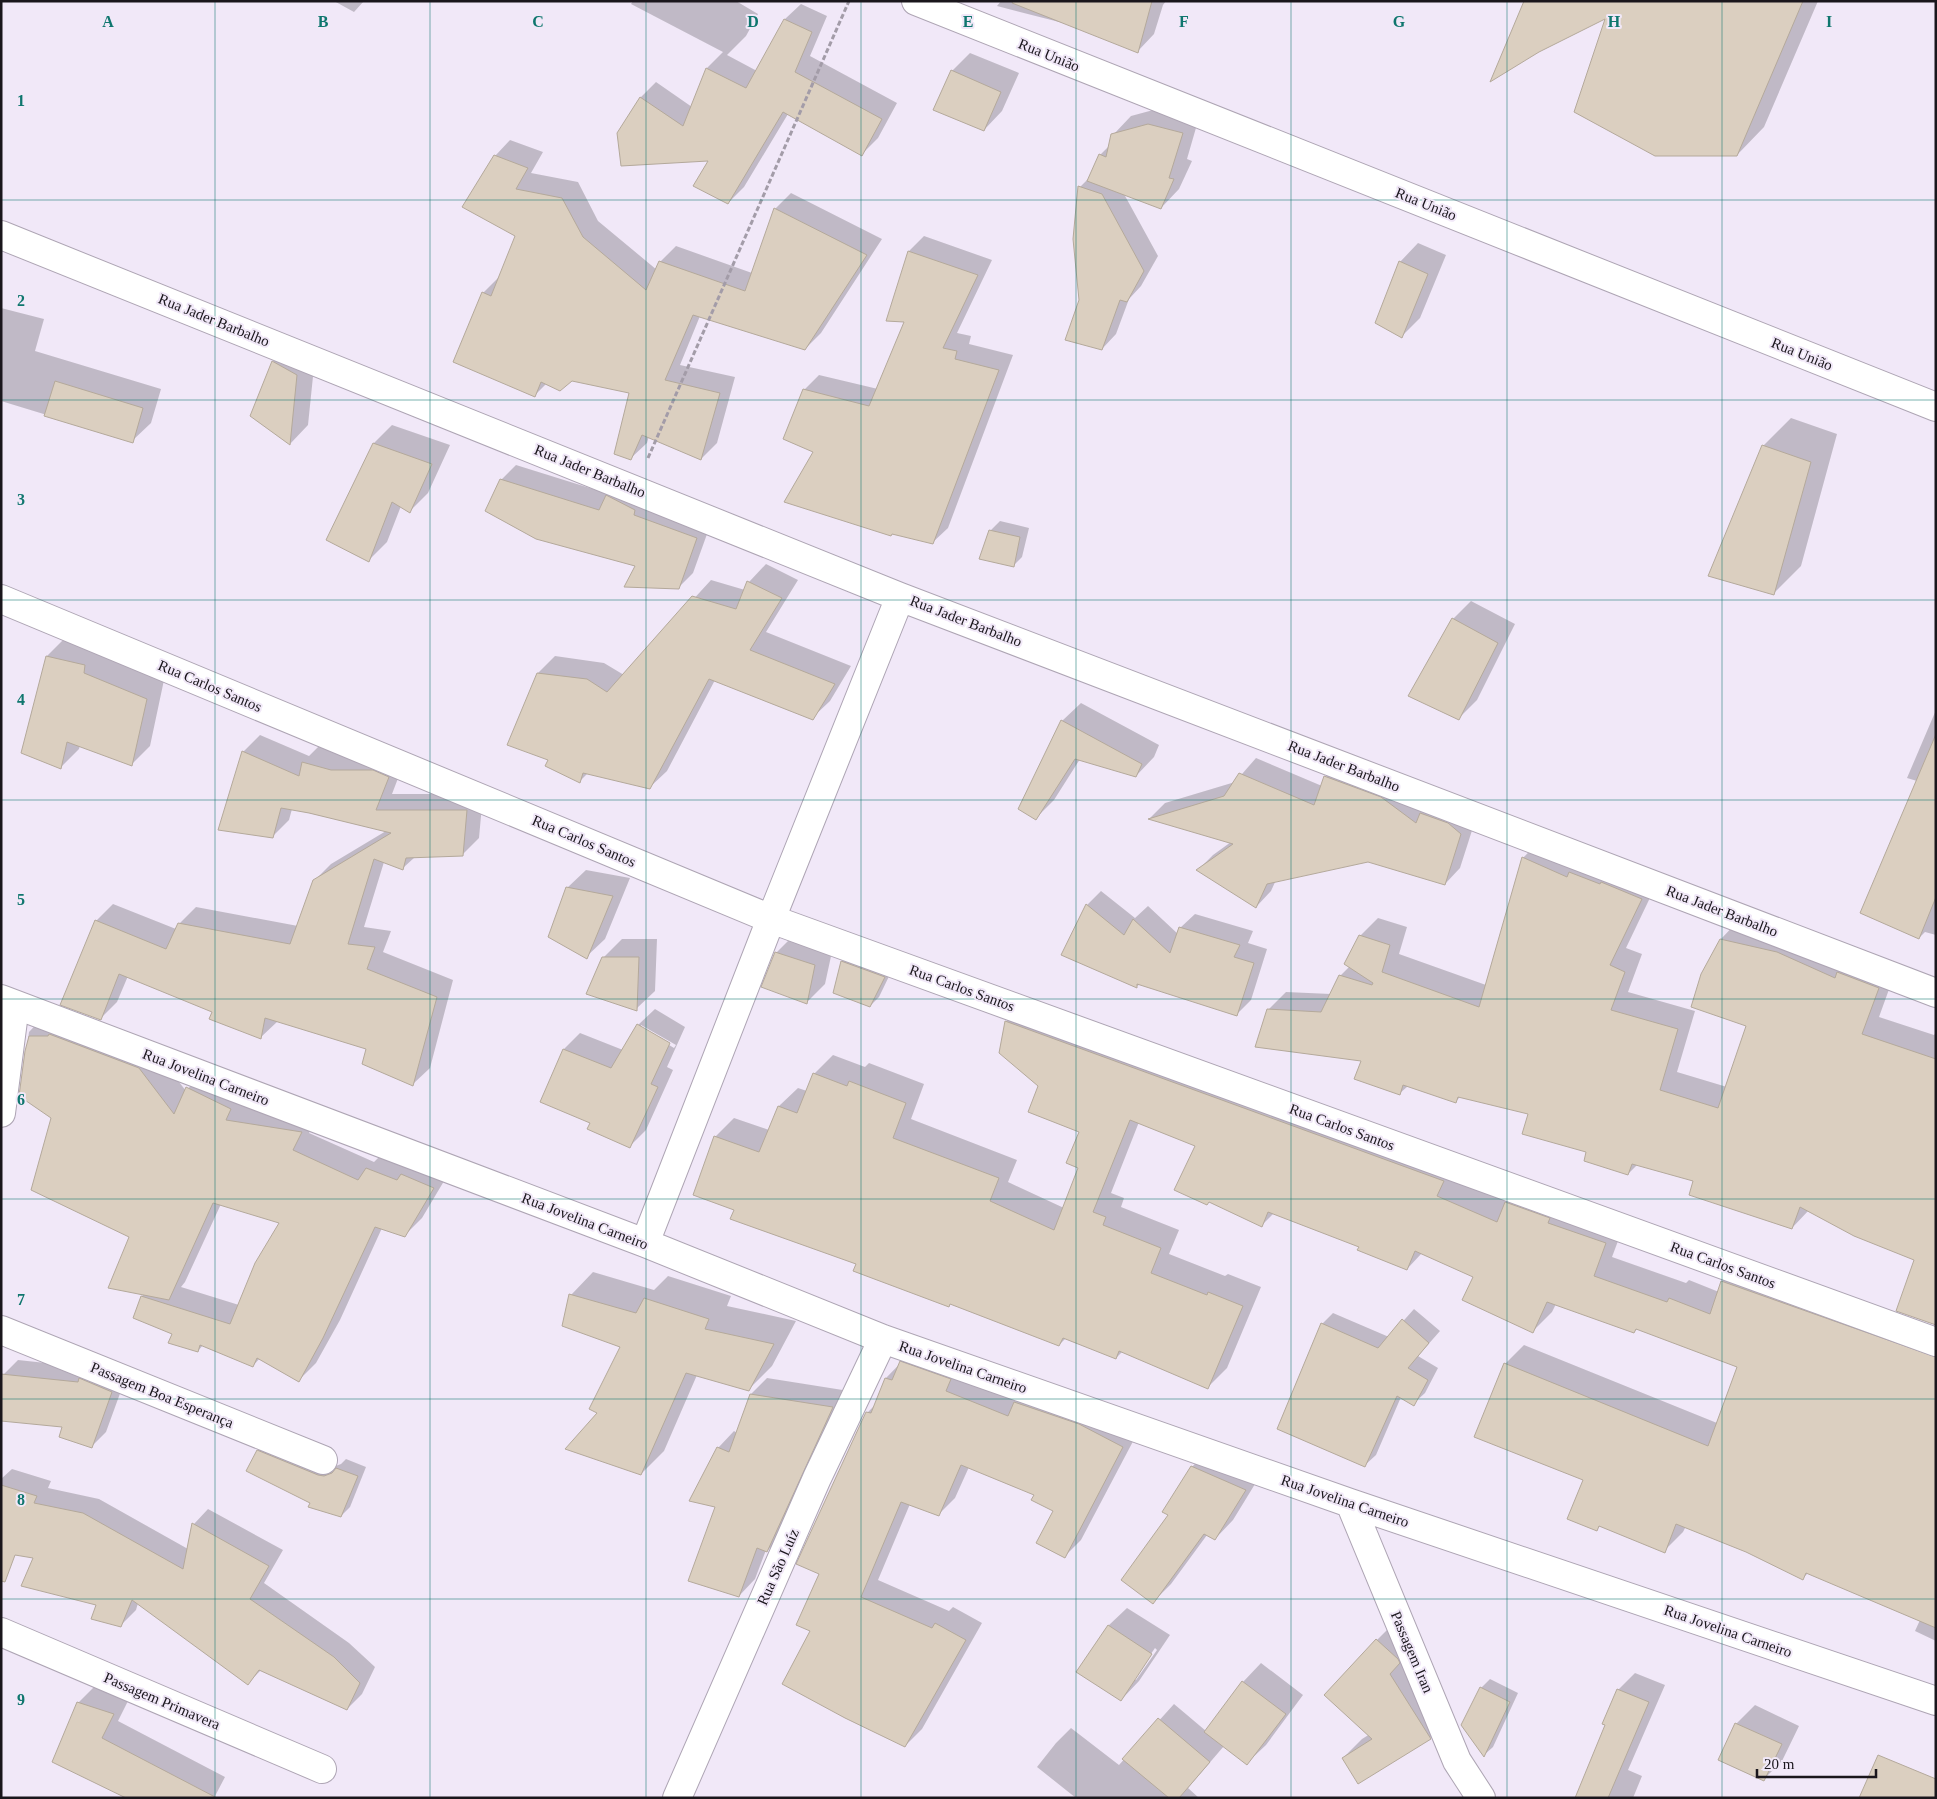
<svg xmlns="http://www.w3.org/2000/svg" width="1937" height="1799" font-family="'Times New Roman',serif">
	<rect width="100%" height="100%" fill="#f1e8f8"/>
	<path fill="#0003" fill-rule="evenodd" d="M334 1H364L354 12Z
		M633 1H736L758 14 746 36 727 55 757 71 785 19 801 4 827 16 810 56 897 103 878 138 862 154 788 114 744 187 728 203 710 160 618 134 641 97 656 82 692 107 707 68 723 52 631 4Z
		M1001 1H1166L1163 5 1154 34 1138 51 1071 25 997 6Z
		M1526 1H1818L1764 127 1737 155 1608 16Z
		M970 53 1019 73 1002 111 984 130 952 71Z
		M1168 106 1200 114 1187 159 1192 161 1179 189 1161 208 1124 194 1158 256 1141 286 1129 299 1116 334 1102 349 1080 300V187L1091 176 1100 155 1110 145 1113 135 1131 116Z
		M510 140 543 152 531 173 578 182 598 221 657 270 660 262 676 246 752 273 775 209 791 193 882 239 821 333 805 349 700 316 680 365 735 377 717 443 701 459 649 436 647 443 631 458V392L572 380 547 383 535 395 455 362 483 293 499 277 517 235 495 156Z
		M924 236 992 260 957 333 971 336 969 344 1013 355 948 528 932 543 814 451 804 390 819 375 878 389 906 321 909 251Z
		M1418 243 1446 255 1420 318 1401 337 1400 262Z
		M1 308 44 319 35 351 161 389 151 423 132 441 1 401Z
		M292 343 315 357 308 425 290 444 273 362Z
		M1791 418 1837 434 1801 566 1774 593 1763 446Z
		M392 425 450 445 428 493 410 511 401 506 387 542 369 560 328 540 374 443Z
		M516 465 609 494 711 523 693 573 678 588 636 565 501 480Z
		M1000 521 1029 528 1022 557 1013 566 991 530Z
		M766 564 798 580 766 632 851 666 830 701 812 718 715 680 667 771 649 788 588 773 580 781 549 759 538 673 555 656 604 663 624 675 711 580 745 590 749 582Z
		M1471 601 1515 624 1477 700 1459 718 1453 619Z
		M65 638 164 680 150 746 131 765 80 745 79 749 61 767 22 752 47 656Z
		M1081 703 1159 745 1154 757 1136 776 1080 759 1054 800 1036 818 1062 721Z
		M1936 710V935L1925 932 1919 938 1917 781 1907 778Z
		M260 735 309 756 320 745 405 760 392 794H483L479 838 462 855 415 857 403 868 384 862 364 927 391 931 383 952 453 980 430 1068 413 1084 367 1048 278 1021 260 1038 214 1011 128 976 117 1002 100 1019 96 921 113 904 176 929 179 924 196 907 298 926 314 881 331 864 386 831 292 809 289 820 272 837 243 752Z
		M1256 758 1322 786 1326 777 1341 761 1476 818 1460 868 1445 884 1368 861 1276 880 1271 891 1256 907 1198 870 1213 855 1231 842 1150 818 1165 803 1235 782Z
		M1540 840 1658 881 1626 948 1642 954 1628 992 1695 1011 1677 1072 1727 1087 1748 1025 1721 939 1738 921 1896 970 1879 1017 1934 1035 1936 1033V1138L1916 1260 1809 1210 1792 1228 1695 1181 1638 1164 1628 1174 1588 1151 1529 1113 1460 1097 1455 1102 1408 1086 1399 1094 1362 1060 1268 1010 1286 992 1331 994 1340 976 1350 966 1360 936 1378 918 1407 927 1399 954 1486 985 1523 858Z
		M586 870 630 878 605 939 586 957 567 888Z
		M1101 891 1135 918 1148 906 1178 934 1180 928 1195 914 1253 931 1248 943 1267 949 1251 1000 1236 1015 1140 984 1136 987 1063 954 1087 905Z
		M794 935 833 947 825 984 806 1003 776 953Z
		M622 939H657L655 991 636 1009 603 958Z
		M851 953 893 968 879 997 870 1006 842 962Z
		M1025 1003 1624 1225 1612 1257 1686 1283 1689 1280 1719 1292 1722 1281 1741 1263 1936 1333V1641L1915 1631 1920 1620 1809 1572 1802 1579 1746 1551 1686 1526 1683 1532 1664 1551 1600 1526 1597 1529 1584 1479 1505 1364 1524 1345 1717 1423 1738 1366 1638 1328 1634 1332 1556 1304 1552 1312 1533 1331 1474 1276 1422 1253 1407 1269 1360 1246 1274 1213 1262 1225 1197 1145 1139 1122 1111 1193 1124 1198 1121 1207 1179 1230 1169 1254 1225 1276 1228 1274 1261 1287 1227 1368 1208 1387 1123 1351 1116 1358 1066 1338 1059 1345 951 1303 948 1306 735 1209 715 1137 734 1118 769 1130 779 1106 798 1088 807 1091 814 1074 833 1055 865 1067 869 1063 924 1084 911 1119 1017 1160 1008 1182 1064 1208 1080 1167V1131L1039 1086 1000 1052 1007 1021Z
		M655 1009 685 1027 667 1067 673 1070 646 1130 630 1146 592 1122 564 1049 580 1033 623 1050 638 1025ZM641 1025 676 1045 674 1048 641 1028Z
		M45 1015 155 1051 186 1091 204 1071 318 1115 309 1133 374 1162 384 1152 450 1171 422 1218 405 1235 382 1228 340 1320 316 1363 299 1380 260 1358 253 1366 203 1345 198 1351 173 1333 142 1296 144 1294 130 1236 52 1118 20 1096 29 1032ZM221 1204 281 1222 239 1305 181 1287 185 1282Z
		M593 1272 654 1290 668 1276 731 1296 727 1306 796 1321 772 1366 749 1389 697 1375 664 1451 641 1474 599 1413 621 1347 571 1295Z
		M1414 1309 1440 1331 1418 1356 1438 1368 1425 1393 1413 1404 1401 1397 1376 1455 1364 1466 1322 1324 1333 1313 1389 1337Z
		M918 1345 1139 1430 1081 1540 1064 1557 1054 1511 1035 1494 969 1467 955 1498 938 1515 910 1504 878 1580 949 1611 953 1607 982 1623 922 1729 905 1746 812 1630 820 1573 867 1413 876 1404 886 1378Z
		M18 1360 92 1368 126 1377 106 1432 92 1446 64 1426 3 1375Z
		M767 1378 849 1391 783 1535 767 1551 766 1550 755 1579 739 1596 716 1506 718 1448 734 1431 737 1433 751 1394Z
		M267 1442 333 1467 341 1464 346 1459 366 1467 350 1507 341 1516 258 1451Z
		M1210 1448 1263 1471 1233 1520 1215 1539 1207 1535 1171 1584 1153 1602 1170 1515 1192 1467Z
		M12 1469 51 1481 48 1488 99 1499 188 1549 194 1524 208 1509 283 1550 264 1583 349 1643 375 1667 362 1694 347 1709 261 1670 248 1683 138 1603 136 1610 121 1625 98 1604 35 1557 1 1552V1479Z
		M1127 1608 1170 1635 1139 1681 1121 1700 1108 1626ZM1155 1648 1157 1650 1136 1680H1133Z
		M1395 1622 1448 1720 1430 1738 1343 1758 1362 1739 1370 1734 1377 1640Z
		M1261 1663 1303 1695 1266 1745 1247 1763 1224 1746 1188 1788 1199 1798H1076L1037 1767 1056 1743 1071 1728 1119 1765 1174 1704 1206 1731 1243 1682Z
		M1635 1673 1665 1685 1628 1770 1642 1776 1633 1798H1576L1607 1725 1604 1724 1618 1690Z
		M1490 1679 1518 1693 1493 1747 1484 1755 1481 1688Z
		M95 1686 130 1697 118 1721 225 1777 214 1798H127L78 1703Z
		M1755 1705 1799 1726 1782 1761 1763 1780 1719 1760 1736 1724Z"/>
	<path fill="#dbcfc0" stroke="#b4a99b" d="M1013 1H1152L1138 53 1012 3Z
		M1524 1H1803L1737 156H1655L1574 112 1605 19 1539 52 1490 82Z
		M784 19 812 32 795 72 882 119 862 156 783 112 728 204 693 186 708 161 621 166 617 133 640 97 683 126 706 68 746 88Z
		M951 70 1001 92 984 131 933 110Z
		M1148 124 1183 133 1169 178 1174 179 1161 209 1087 181 1099 154 1106 157 1111 134Z
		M494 155 528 168 516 189 562 198 583 237 646 290 659 261 745 291 774 208 867 255 805 350 693 315 665 380 720 393 701 460 642 435 631 460 614 454 629 393 572 381 560 391 541 382 535 397 453 362 482 292 491 296 515 236 462 207Z
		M1078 186 1102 194 1144 271 1127 302 1120 300 1102 350 1065 340 1079 300 1073 239Z
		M908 251 978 275 943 348 957 351 955 359 999 370 933 544 892 534 891 536 784 502 813 452 783 439 803 389 869 406 904 322 886 321Z
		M1399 261 1428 274 1402 338 1375 323Z
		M272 361 297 375 290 445 250 416Z
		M55 381 143 408 133 443 44 416Z
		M373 443 432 464 410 513 392 502 369 562 326 540Z
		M1762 445 1811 462 1774 595 1708 576Z
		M500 479 599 510 606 495 635 510 634 515 697 538 679 589 624 587 635 566 536 539 485 511Z
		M989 530 1020 537 1014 567 979 559Z
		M747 581 782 598 750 650 835 684 813 720 709 679 650 789 583 773 580 783 545 766 548 760 507 745 537 673 587 679 607 692 692 596 736 609Z
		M1452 618 1498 643 1459 720 1408 696Z
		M46 656 85 665 84 673 147 699 132 766 67 742 61 769 21 753Z
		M1061 720 1142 764 1136 777 1075 759 1036 820 1018 809Z
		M1936 734V897L1919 939 1860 913Z
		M242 751 299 776 302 762 331 770H373L389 777 376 810H467L463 856 406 858 403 870 374 859 348 944 375 947 367 969 437 997 413 1086 362 1064 366 1049 265 1018 261 1039 209 1019 212 1012 119 974 101 1020 60 1005 95 920 166 949 178 923 290 944 313 880 391 833 309 813 281 808 273 838 218 830Z
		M1239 773 1314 805 1324 776 1381 797 1416 823 1420 813 1448 823 1461 834 1445 885 1368 862 1267 884 1256 908 1196 870 1233 844 1148 819 1224 796Z
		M1522 857 1567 877 1569 872 1600 884 1601 882 1642 899 1610 965 1625 972 1611 1010 1678 1029 1660 1090 1718 1108 1746 1026 1691 1007 1701 974 1720 939 1777 952 1835 978 1837 972 1879 988 1862 1034 1936 1059V1325L1896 1311 1914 1260 1854 1236 1800 1207 1792 1229 1689 1195 1693 1181 1632 1164 1628 1175 1584 1161 1586 1152 1522 1134 1528 1114 1458 1097 1456 1103 1403 1085 1400 1095 1354 1079 1361 1061 1255 1047 1267 1009 1321 1012 1339 975 1372 985 1373 983 1344 964 1359 935 1390 945 1382 972 1479 1007Z
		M566 887 613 896 587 959 548 937Z
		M1086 904 1124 935 1133 919 1170 953 1179 927 1240 945 1234 957 1254 963 1237 1016 1137 984V988L1061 955Z
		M775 952 815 965 807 1004 761 987Z
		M602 957H639L637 1011 586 994Z
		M841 961 885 977 870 1007 833 993Z
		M1005 1021 1444 1181 1437 1196 1497 1222 1505 1202 1550 1218 1548 1223 1606 1243 1594 1276 1667 1302 1669 1298 1710 1314 1721 1281 1936 1357V1628L1806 1573 1803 1580 1746 1552 1676 1524 1665 1553 1599 1526 1597 1531 1567 1519 1583 1480 1474 1437 1504 1363 1708 1446 1737 1367 1636 1329 1634 1333 1547 1302 1533 1333 1462 1300 1473 1277 1415 1251 1407 1270 1357 1250 1359 1247 1268 1212 1262 1227 1209 1202 1207 1205 1174 1190 1195 1146 1130 1120 1093 1212 1106 1217 1103 1225 1161 1248 1151 1273 1207 1295 1208 1292 1243 1306 1208 1389 1119 1351 1116 1359 1063 1338 1059 1346 950 1304 949 1307 853 1271 856 1264 730 1219 734 1210 693 1195 714 1136 759 1152 778 1106 797 1113 813 1073 847 1086 849 1081 906 1103 893 1138 999 1178 990 1201 1054 1230 1078 1168 1066 1163 1079 1132 1028 1112 1038 1086 999 1053Z
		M637 1024 670 1043 651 1084 658 1087 630 1148 587 1129 590 1123 540 1102 563 1049 611 1068Z
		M49 1034 139 1068 174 1114 186 1087 231 1109 226 1120 302 1132 293 1150 358 1180 366 1168 397 1180 401 1174 434 1188 405 1237 375 1227 323 1338 299 1382 257 1358 253 1367 200 1345 198 1352 168 1343 172 1334 133 1318 141 1296 230 1324 255 1263 279 1223 213 1203 169 1300 108 1288 129 1237 31 1190 51 1118 19 1096 25 1051 29 1036H48Z
		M569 1294 636 1313 644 1298 709 1319 705 1329 774 1344 749 1391 686 1373 641 1475 565 1449 597 1413 589 1409 620 1347 562 1326Z
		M1402 1319 1429 1343 1408 1368 1428 1380 1414 1406 1397 1396 1365 1467 1277 1429 1321 1323 1378 1348Z
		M900 1361 951 1379 946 1391 1008 1416 1014 1402 1079 1424 1123 1447 1065 1558 1036 1543 1053 1511 1031 1500 1034 1495 961 1465 939 1516 901 1502 861 1597 932 1628 935 1623 966 1640 905 1747 845 1718 782 1684 810 1631 796 1625 819 1574 796 1564 866 1412 871 1413 885 1378 892 1380Z
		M1 1374 78 1382 79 1378 112 1392 92 1448 59 1437 62 1427 1 1421Z
		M750 1394 833 1407 767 1552 757 1548 739 1597 688 1581 715 1507 689 1501 717 1447 729 1452Z
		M257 1450 318 1475 324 1476 332 1473 336 1468 358 1476 341 1517 308 1507 310 1503 246 1471Z
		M1191 1466 1246 1490 1215 1540 1204 1534 1153 1604 1121 1580 1168 1515 1162 1512Z
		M1 1485 37 1496 34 1503 83 1513 183 1569 192 1523 269 1566 250 1599 334 1657 360 1683 347 1710 259 1670 248 1685 132 1600 121 1627 91 1619 96 1605 21 1586 33 1558 15 1555 5 1582 1 1581Z
		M1108 1625 1152 1654 1121 1701 1076 1672Z
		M1376 1639 1398 1659 1400 1663 1390 1674 1431 1739 1358 1784 1342 1758 1372 1739 1324 1695Z
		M1242 1681 1286 1714 1247 1765 1204 1732Z
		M1480 1687 1510 1702 1484 1757 1461 1725Z
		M1617 1689 1649 1702 1608 1798H1575L1605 1725 1602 1724Z
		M77 1702 114 1714 102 1738 217 1798H126L52 1762Z
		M1158 1718 1210 1762 1179 1798H1169L1122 1759Z
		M1735 1723 1782 1744 1764 1781 1718 1760Z
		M1878 1755 1936 1779V1798H1859Z"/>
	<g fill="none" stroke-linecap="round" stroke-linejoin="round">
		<g stroke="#aea5b4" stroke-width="30">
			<path id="street" d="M916 1 1936 407
				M1 235 900 597 1936 993
				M1 599 771 919 1936 1342
				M1 999 645 1243 883 1339 1350 1503 1936 1701
				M1 1113 15 1005
				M645 1243 771 919 900 597
				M1 1330 323 1460
				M1350 1503 1457 1761 1481 1798
				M1 1632 322 1769
				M677 1798 817 1478 883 1339"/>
		</g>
		<path stroke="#a39ca8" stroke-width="3" stroke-dasharray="5 2.5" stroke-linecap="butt" d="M648 458 849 1"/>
		<use href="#street" stroke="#fff" stroke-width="28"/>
	</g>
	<path fill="none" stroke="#0f766e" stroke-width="1" stroke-opacity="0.55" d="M215 1V1798M430 1V1798M646 1V1798M861 1V1798M1076 1V1798M1291 1V1798M1507 1V1798M1722 1V1798M1 200H1936M1 400H1936M1 600H1936M1 800H1936M1 999H1936M1 1199H1936M1 1399H1936M1 1599H1936"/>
	<g text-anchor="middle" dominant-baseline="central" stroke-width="4" stroke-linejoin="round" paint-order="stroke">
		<g font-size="15" fill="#1a161c" stroke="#f1e8f8">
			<text transform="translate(1049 55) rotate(22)">Rua União</text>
			<text transform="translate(1426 204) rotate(22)">Rua União</text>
			<text transform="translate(214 320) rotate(22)">Rua Jader Barbalho</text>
			<text transform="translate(1802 354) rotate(22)">Rua União</text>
			<text transform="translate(590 471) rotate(22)">Rua Jader Barbalho</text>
			<text transform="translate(966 621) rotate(21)">Rua Jader Barbalho</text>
			<text transform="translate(210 686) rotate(23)">Rua Carlos Santos</text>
			<text transform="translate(1344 766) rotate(21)">Rua Jader Barbalho</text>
			<text transform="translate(584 841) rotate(23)">Rua Carlos Santos</text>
			<text transform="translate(1722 911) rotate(21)">Rua Jader Barbalho</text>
			<text transform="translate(962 988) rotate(20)">Rua Carlos Santos</text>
			<text transform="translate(206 1077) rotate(21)">Rua Jovelina Carneiro</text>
			<text transform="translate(1342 1127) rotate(20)">Rua Carlos Santos</text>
			<text transform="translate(585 1221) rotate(21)">Rua Jovelina Carneiro</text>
			<text transform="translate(1723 1265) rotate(20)">Rua Carlos Santos</text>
			<text transform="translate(963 1367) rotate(19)">Rua Jovelina Carneiro</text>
			<text transform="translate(162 1395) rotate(22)">Passagem Boa Esperança</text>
			<text transform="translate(1345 1501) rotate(19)">Rua Jovelina Carneiro</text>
			<text transform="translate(778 1567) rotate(-66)">Rua São Luíz</text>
			<text transform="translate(1728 1631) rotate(19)">Rua Jovelina Carneiro</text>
			<text transform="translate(1412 1652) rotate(67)">Passagem Iran</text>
			<text transform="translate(162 1701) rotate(23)">Passagem Primavera</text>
		</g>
	</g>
	<g font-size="16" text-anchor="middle" font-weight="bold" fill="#0f766e" stroke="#f1e8f8" stroke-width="4" stroke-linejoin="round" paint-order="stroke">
		<text x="108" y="27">A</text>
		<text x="323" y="27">B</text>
		<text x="538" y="27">C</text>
		<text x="753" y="27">D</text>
		<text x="968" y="27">E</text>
		<text x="1184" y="27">F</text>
		<text x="1399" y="27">G</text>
		<text x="1614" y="27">H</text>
		<text x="1829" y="27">I</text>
		<text x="21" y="106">1</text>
		<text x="21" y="306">2</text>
		<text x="21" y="505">3</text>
		<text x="21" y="705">4</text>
		<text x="21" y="905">5</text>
		<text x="21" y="1105">6</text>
		<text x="21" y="1305">7</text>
		<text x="21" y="1505">8</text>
		<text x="21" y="1705">9</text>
	</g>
	<rect width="1937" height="1799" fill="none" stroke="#1a161c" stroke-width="5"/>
	<path d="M1757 1769v8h119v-8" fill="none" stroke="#1a161c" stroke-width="2.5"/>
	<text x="1764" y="1769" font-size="15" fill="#1a161c" stroke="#f1e8f8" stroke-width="4" paint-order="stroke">20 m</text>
</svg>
